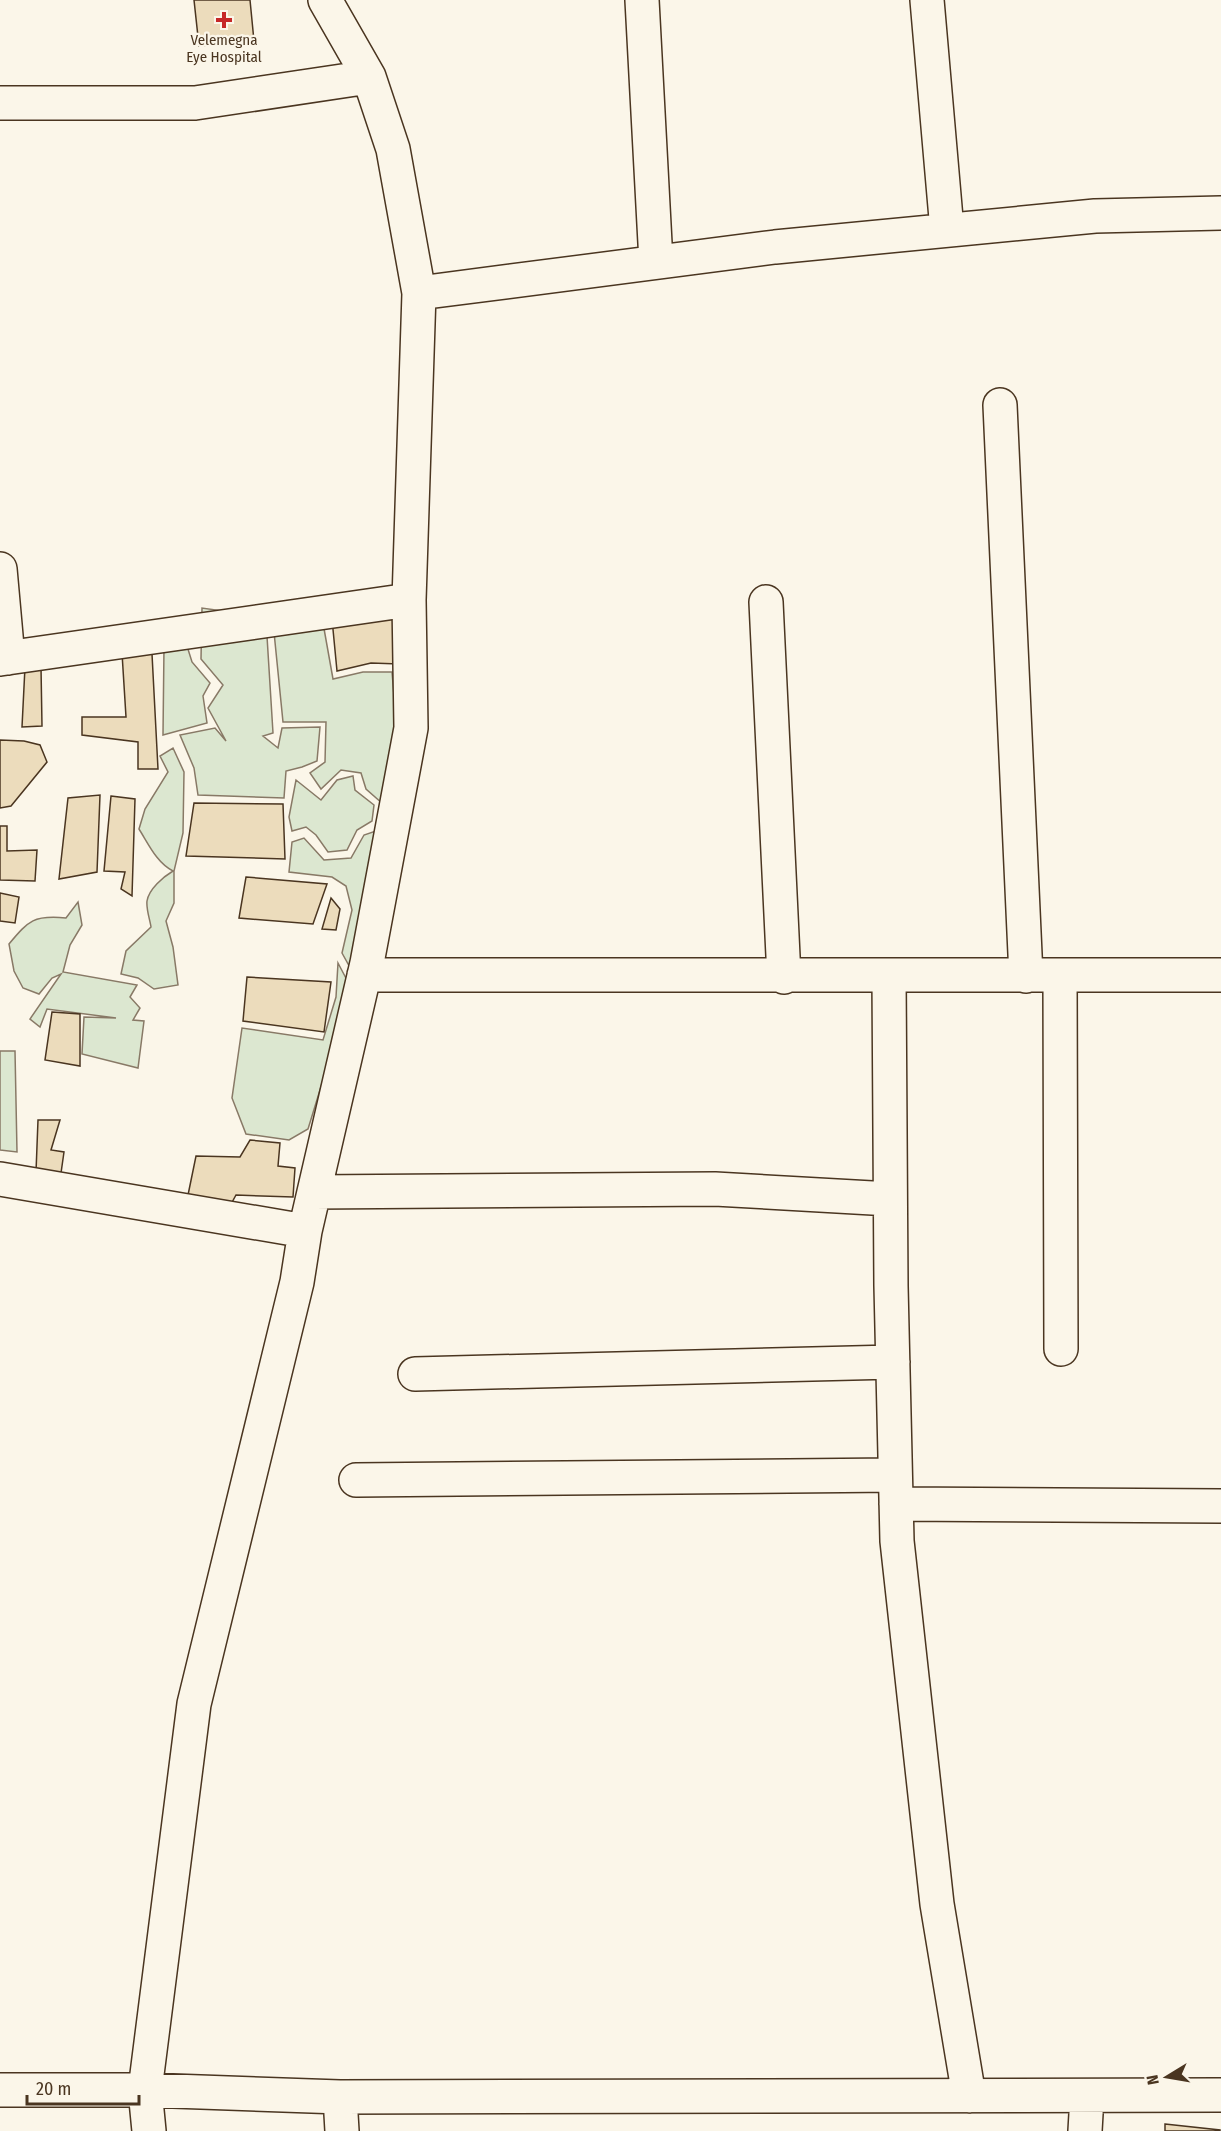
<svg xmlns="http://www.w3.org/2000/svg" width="1221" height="2131" font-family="'Fira Sans Condensed',sans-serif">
	<rect width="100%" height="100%" fill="#fbf6e9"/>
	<path fill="#dce7d0" stroke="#887966" stroke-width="1.5" d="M265 604 273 733 263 736 278 748 282 728 320 727 317 761 302 767 286 771 284 798 198 795 194 768 180 735 215 728 226 741 208 708 223 685 201 659 202 608 230 612Z
		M323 623 333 679 363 672H392L398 743 352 971 342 953 352 910 346 886 332 877 289 872 292 842 304 838 324 860 351 858 364 835 379 830 383 804 366 789 361 773 341 770 321 789 310 773 325 762 326 722H283L274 632Z
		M187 646 192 662 210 683 203 696 207 723 163 735 164 647Z
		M173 748 184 772 183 833 174 871V903L166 921 173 947 178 985 154 989 138 978 121 974 126 951 151 927C150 920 146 909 147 901 149 889 163 877 173 871 157 863 149 845 139 829L145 809 168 772 160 756Z
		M353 776 355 790 374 805 372 821 357 830 347 850 328 852 316 835 306 827 292 831 289 817 296 780 321 800 337 780Z
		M78 902 82 925 70 945 63 972 137 985 130 997 140 1008 133 1020 144 1021 138 1068 82 1054 84 1017 116 1018 47 1009 40 1027 30 1019 61 974 52 978 39 994 23 988 14 971 9 944C29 920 34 915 66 918Z
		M338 963 348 982 336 1038 308 1129 289 1140 246 1134 232 1098 242 1028 323 1040 336 997Z
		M0 1051H15L17 1152 0 1150Z"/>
	<path fill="#ecdcbc" stroke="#4a3520" stroke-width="1.5" d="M194 0H250L254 41 199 46Z
		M398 615 399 664 371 663 337 671 332 619Z
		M122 653 152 654 158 769H138V742L82 735V717H126Z
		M25 667H41L42 726 22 727Z
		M0 740 24 741 40 745 47 762 11 806 0 808Z
		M100 795 97 872 59 879 68 798Z
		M111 796 135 799 132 896 121 889 125 872 104 871Z
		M194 803 283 804 285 859 186 856Z
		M0 826H7V851L37 850 35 881 0 880Z
		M246 877 327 884 313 924 239 918Z
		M0 893 19 897 15 923 0 921Z
		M331 898 340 909 336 930 322 929Z
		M247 977 331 982 324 1032 243 1021Z
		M52 1012 80 1014V1066L45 1060Z
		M38 1120H60L51 1150 64 1152 61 1173 36 1172Z
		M250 1140 280 1143 278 1166 295 1168 293 1197 236 1195 230 1206 188 1195 196 1156 240 1157Z
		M1165 2124 1220 2130V2131H1165Z"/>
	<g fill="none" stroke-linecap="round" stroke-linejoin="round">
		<g stroke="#4a3520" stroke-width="36">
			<path id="minor" d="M642 0 656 262
				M927 0 947 230
				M0 103H195L369 77
				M419 293 775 247 1095 216 1221 213
				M1000 405 1026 976
				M0 569 8 658
				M766 602 784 977
				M0 659 409 600
				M364 975H1221
				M889 976 891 1286 897 1541 937 1904 969 2096
				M1060 976 1061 1349
				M0 1179 305 1231
				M314 1192 715 1189 890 1199
				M415 1374 893 1362
				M356 1480 895 1475
				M896 1504 1221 1506
				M0 2090H145L340 2097 1221 2095
				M340 2097 342 2131
				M149 2131 145 2090 194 1704 297 1282 305 1231 367 963 411 728 409 600 419 293 393 149 369 77 325 0
				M1085 2131 1087 2096"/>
		</g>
		<use href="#minor" stroke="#fbf6e9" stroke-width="33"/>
	</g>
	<path fill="#c62828" stroke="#fbf6e9" stroke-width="2" d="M221 11h6v6h6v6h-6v6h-6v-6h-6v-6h6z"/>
	<g text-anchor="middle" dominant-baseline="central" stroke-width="4.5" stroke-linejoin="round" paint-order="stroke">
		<g font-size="15" fill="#4a3520" stroke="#fbf6e9">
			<text x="224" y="40">Velemegna<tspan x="224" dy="17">Eye Hospital</tspan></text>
		</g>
	</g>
	<g transform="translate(1167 2077) rotate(259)" stroke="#fbf6e9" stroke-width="4.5" paint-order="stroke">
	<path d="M0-4.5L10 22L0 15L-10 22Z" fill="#4a3520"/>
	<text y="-9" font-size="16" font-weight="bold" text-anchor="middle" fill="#4a3520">N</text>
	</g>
	<path d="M27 2095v9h112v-9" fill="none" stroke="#4a3520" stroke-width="3"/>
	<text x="36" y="2095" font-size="18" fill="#4a3520" stroke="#fbf6e9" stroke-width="4.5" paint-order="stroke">20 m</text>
</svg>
